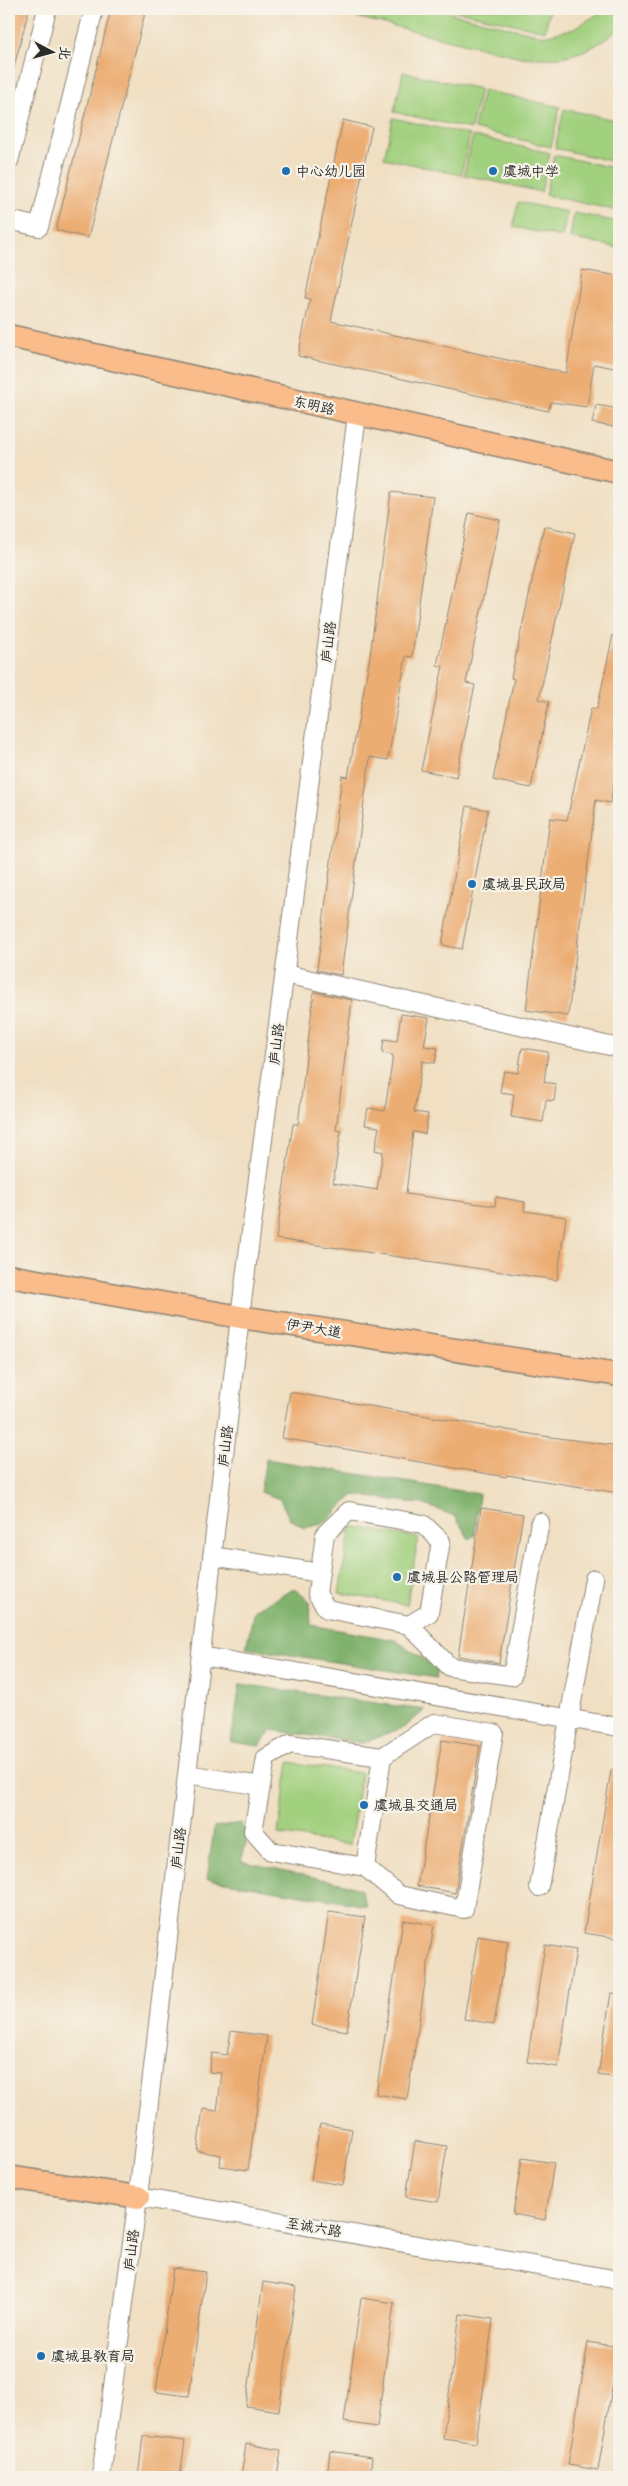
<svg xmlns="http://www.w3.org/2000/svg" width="628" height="2486" font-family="'Shantell Sans','LXGW WenKai TC',sans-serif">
	<rect width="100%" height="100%" fill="#f7f3e8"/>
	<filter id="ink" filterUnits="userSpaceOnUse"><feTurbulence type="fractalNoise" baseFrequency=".02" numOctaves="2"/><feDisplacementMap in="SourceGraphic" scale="10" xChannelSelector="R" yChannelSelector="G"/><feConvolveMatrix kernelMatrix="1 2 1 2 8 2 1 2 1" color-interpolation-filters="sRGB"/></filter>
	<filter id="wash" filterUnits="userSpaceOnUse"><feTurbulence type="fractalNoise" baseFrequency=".0096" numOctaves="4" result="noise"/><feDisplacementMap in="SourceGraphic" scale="20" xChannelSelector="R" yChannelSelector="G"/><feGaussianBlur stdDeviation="1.12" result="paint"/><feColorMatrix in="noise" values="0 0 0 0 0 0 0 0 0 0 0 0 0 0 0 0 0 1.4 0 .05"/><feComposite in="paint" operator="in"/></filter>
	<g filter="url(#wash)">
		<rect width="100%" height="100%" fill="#f0dfc2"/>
		<path fill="#a1d07e" stroke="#667e54" d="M323 9H434L544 36 575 28 606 9H619V29C587 55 562 61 521 57Z
			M448 9H550L545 31Z
			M403 72 480 89 471 129 394 112Z
			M483 90 560 107 551 147 474 129Z
			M564 109 619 121V163L555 148Z
			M393 118 470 135 461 175 384 158Z
			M473 136 550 153 541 192 464 175Z
			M554 155 619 169V211L545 195Z
			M518 202 567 212 562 237 513 227Z
			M574 213 619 222V248L570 238Z
			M351 1526 418 1538 407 1605 339 1593Z
			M289 1762 361 1773 350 1845 278 1834Z"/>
		<path fill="#80b26d" stroke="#566e4c" d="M266 1459 479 1494 475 1535 469 1539 455 1516 422 1504 354 1495 323 1524 304 1528 289 1518 280 1499 260 1492Z
			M294 1589 310 1601 311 1625 395 1640 438 1668 436 1678 246 1648 254 1610Z
			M240 1684 425 1710 405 1727 363 1743 271 1730 260 1746 231 1742Z
			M240 1823 249 1834 241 1861 345 1884 361 1890 367 1906 207 1879 214 1827Z"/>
		<g id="blocks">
			<path fill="#ecad73" d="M9 9H29L14 67 9 66Z
				M111 9H146L88 238 56 230Z
				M343 120 372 127 331 321 566 373 582 270 619 276V369L594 364 587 407 551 402 548 411 298 356 310 299 305 298Z
				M596 405 619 409V428L592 423Z
				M391 492 433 497 412 657 406 656 388 760 370 757 341 975 317 970 342 776 348 777 370 656Z
				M469 513 500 520 466 683 475 685 456 777 421 770 443 666 437 665Z
				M544 526 575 533 539 699 549 702 531 788 493 780 514 679 511 678Z
				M613 635 619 636V758L610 803 596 800 568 1016 526 1010 550 818 567 820 591 708 597 709Z
				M467 806 488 810 462 949 442 945Z
				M314 992 352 1000 336 1130 341 1131 333 1183 377 1190 383 1152 375 1150 379 1127 365 1125 368 1108 385 1111 393 1055 382 1053 384 1039 397 1041 401 1014 429 1018 424 1046 438 1048 435 1063 422 1061 414 1112 428 1114 425 1134 413 1132 406 1194 495 1206 496 1197 525 1202 524 1211 566 1217 557 1280 276 1239 293 1124H298Z
				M522 1048 548 1052 544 1082 556 1084 554 1101 546 1100 543 1122 511 1117 514 1094 500 1092 504 1071 518 1073Z
				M290 1392 536 1435 619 1446V1493L507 1475 506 1477 282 1438Z
				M481 1508 523 1514 499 1663 458 1656Z
				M442 1740 480 1746 455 1893 417 1886Z
				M611 1770 619 1771V1920L616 1938 584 1933Z
				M329 1912 365 1917 347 2031 312 2025Z
				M403 1920 434 1925 407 2099 376 2094Z
				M478 1936 508 1941 494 2024 464 2019Z
				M545 1945 576 1950 558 2067 527 2062Z
				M611 1993 619 1994V2078L598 2075Z
				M231 2031 267 2036 248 2170 220 2166 221 2155 197 2151 203 2109 217 2111 222 2073 209 2072 212 2053 227 2055Z
				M320 2124 352 2129 343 2185 311 2180Z
				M415 2141 447 2146 438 2202 406 2197Z
				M522 2158 554 2163 545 2220 513 2214Z
				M173 2268 206 2272 189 2396 156 2392Z
				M263 2282 296 2287 279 2411 246 2406Z
				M361 2298 394 2303 377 2427 344 2422Z
				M460 2314 493 2319 476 2443 443 2438Z
				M588 2342 619 2347 598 2470 568 2465Z
				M143 2436 185 2441 180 2477H138Z
				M246 2444 281 2450 277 2477H241Z
				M330 2451 372 2457 370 2477H327Z"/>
		</g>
	</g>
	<g filter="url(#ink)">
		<use href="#blocks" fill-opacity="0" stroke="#8e8576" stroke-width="1"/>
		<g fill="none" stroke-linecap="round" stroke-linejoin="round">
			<g stroke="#8e8576" stroke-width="20">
				<path id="minor" d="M9 161 47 9
					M9 220 39 227 94 9
					M285 974 619 1048
					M349 1511 423 1524 441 1541 429 1613 409 1625 327 1609 317 1594 325 1534Z
					M212 1556 320 1573
					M409 1625 450 1667 512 1676 540 1522
					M201 1656 619 1727
					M434 1723 494 1733 464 1909 399 1895 365 1867 382 1757Z
					M187 1774 261 1786
					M365 1867 271 1851 253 1831 266 1758 290 1744 382 1757
					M539 1887 594 1579
					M138 2197 619 2280
					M101 2477 138 2197 240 1317 357 415"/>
			</g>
			<g stroke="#8e8576" stroke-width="25">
				<path id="major" d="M9 336 619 472
					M9 1276 240 1317 619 1375
					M9 2177 138 2197"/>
			</g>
			<use href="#minor" stroke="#fff" stroke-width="18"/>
			<use href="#major" stroke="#f9bc8a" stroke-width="22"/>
		</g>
	</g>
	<g fill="#1f6fb2" stroke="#f7f3e8" stroke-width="2">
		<circle cx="286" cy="171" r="5"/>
		<circle cx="493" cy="171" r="5"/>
		<circle cx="472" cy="884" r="5"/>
		<circle cx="397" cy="1577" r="5"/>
		<circle cx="364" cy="1805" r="5"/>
		<circle cx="41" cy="2356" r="5"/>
	</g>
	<g text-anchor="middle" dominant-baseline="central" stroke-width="4.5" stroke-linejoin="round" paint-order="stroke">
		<g font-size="14" fill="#2b2b2b" stroke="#f7f3e8" text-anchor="start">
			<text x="296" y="171">中心幼儿园</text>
			<text x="503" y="171">虞城中学</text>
			<text x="482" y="884">虞城县民政局</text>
			<text x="407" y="1577">虞城县公路管理局</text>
			<text x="374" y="1805">虞城县交通局</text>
			<text x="51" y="2356">虞城县教育局</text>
		</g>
		<g font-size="14" fill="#2b2b2b" stroke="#f7f3e8">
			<text transform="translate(314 405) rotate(13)">东明路</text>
			<text transform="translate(328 642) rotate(-83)">庐山路</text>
			<text transform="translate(276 1044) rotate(-83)">庐山路</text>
			<text transform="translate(314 1328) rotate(9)">伊尹大道</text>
			<text transform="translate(225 1446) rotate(-83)">庐山路</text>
			<text transform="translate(178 1848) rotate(-83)">庐山路</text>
			<text transform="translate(314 2227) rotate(10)">至诚六路</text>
			<text transform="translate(131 2250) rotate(-83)">庐山路</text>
		</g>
	</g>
	<rect width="628" height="2486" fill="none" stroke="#f7f3e8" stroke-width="30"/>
	<g transform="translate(52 52) rotate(96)" stroke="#f7f3e8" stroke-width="4" paint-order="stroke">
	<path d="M0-4L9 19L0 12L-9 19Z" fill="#2b2b2b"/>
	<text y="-8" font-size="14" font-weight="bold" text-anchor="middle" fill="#2b2b2b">北</text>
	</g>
</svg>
